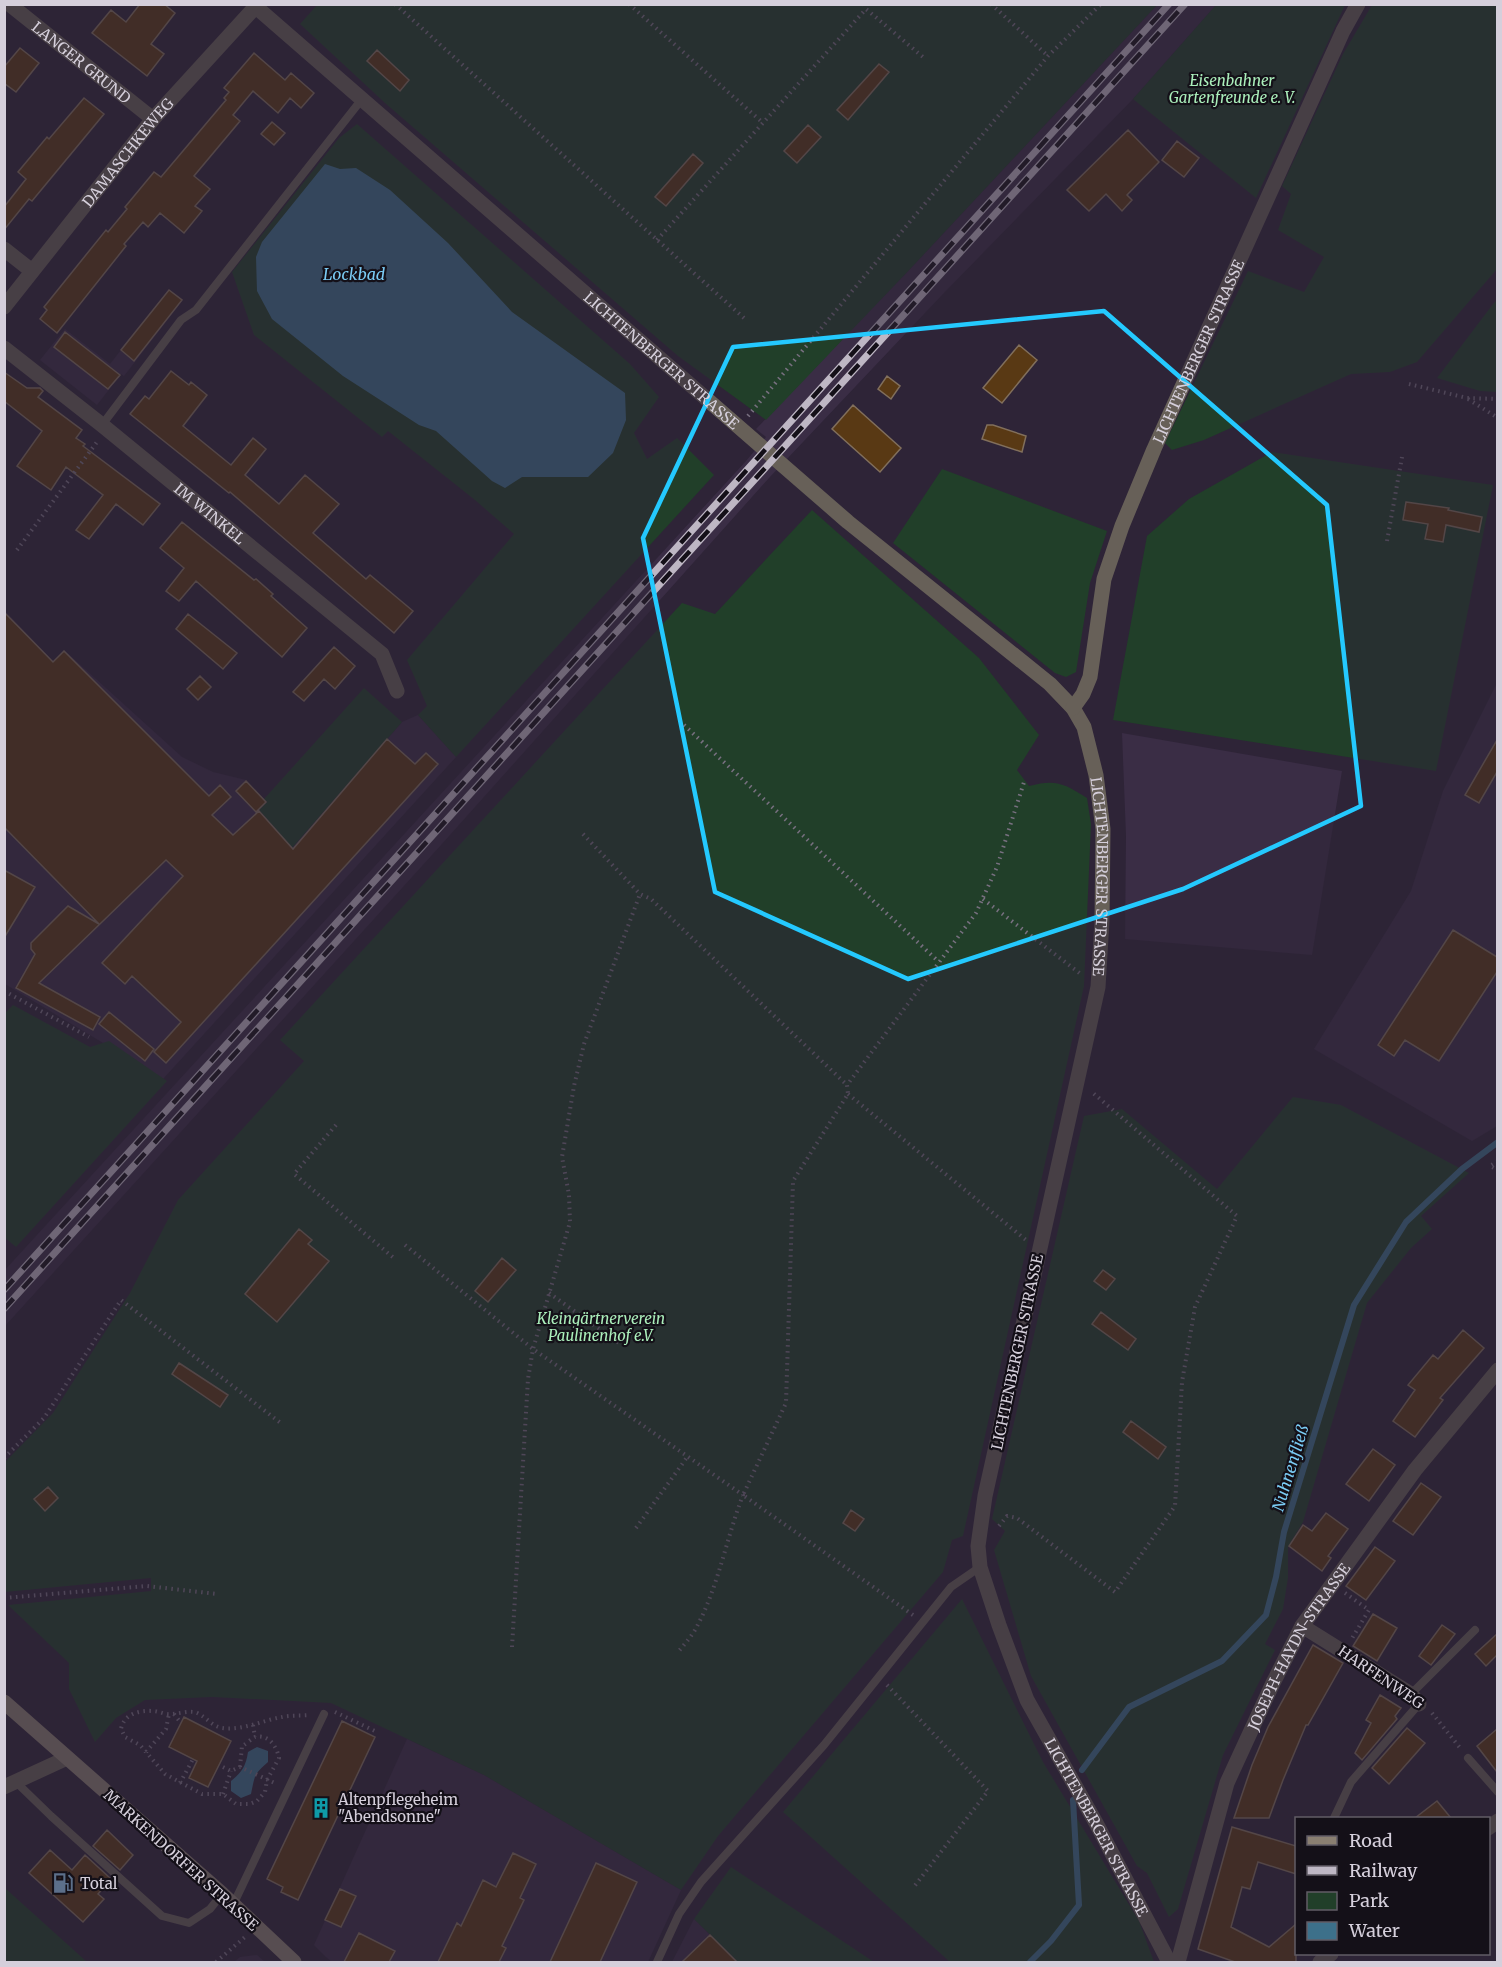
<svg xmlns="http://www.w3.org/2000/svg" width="1502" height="1967" font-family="Merriweather,serif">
	<rect width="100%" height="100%" fill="#2e2437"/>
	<path fill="#3a2d45" d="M1157 5H1216L1133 99 941 296 769 478 441 845 5 1326 4 1271 746 461 766 437 756 429 911 268Z
		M169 289 183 300 124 376 121 374 97 405 40 360 65 329 110 364Z
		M5 611 53 661 64 650 182 757 213 772 246 780 267 802 259 810 292 848 402 722 418 715 456 757 163 1079 5 984Z
		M1497 683V1126L1472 1141 1314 1049 1411 891 1443 791Z
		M1122 733 1342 771 1312 955 1125 939 1126 836Z
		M407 1739 484 1775 681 1890 648 1962H332L326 1957 314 1945Z
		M694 1919 738 1962H672Z
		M257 1955 265 1962H234L240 1957Z"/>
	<path fill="#213f29" d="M318 4 1157 5 911 268 766 420 678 356 385 103 300 24Z
		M1216 5H1345L1256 198 1133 99Z
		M1372 5H1497V269L1417 362 1390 372 1351 374 1204 440 1172 450 1165 443 1248 271 1304 292 1324 257 1278 230 1291 194 1282 186 1343 54Z
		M357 124 630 364 659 397 634 433 647 459 677 438 714 475 456 757 418 715 427 706 407 660 514 534 475 500 388 431 382 437 254 335 232 272 339 138Z
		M1497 300V392L1480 391 1437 378 1493 304Z
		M1272 452 1493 485 1436 771 1113 720 1147 536 1189 499Z
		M942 469 1107 531 1090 583 1076 672 1066 677 1055 673 893 543Z
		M812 510 979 658 1039 735 1017 770 1029 786C1055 779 1064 783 1087 798L1091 824 1084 986 963 1536 952 1540 943 1572 718 1836 681 1890 484 1775 331 1703 212 1697 145 1700 116 1718 95 1742 69 1689V1663L8 1605 151 1591V1578L5 1592V1462L53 1413 130 1293 178 1200 304 1061 280 1040 682 603 715 614Z
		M364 688 402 722 292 848 259 810 267 802 264 799Z
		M13 1005 90 1047 109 1041 167 1081 16 1247 4 1237V1014Z
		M1293 1097 1341 1105 1469 1173 1421 1216 1432 1229 1411 1248 1367 1303 1303 1522 1288 1547V1578L1283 1609 1265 1644 1275 1650 1223 1755 1178 1909 1169 1917 1147 1873 1137 1866 1031 1676 994 1550 1005 1531 992 1519 1084 1116 1122 1109 1217 1189Z
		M962 1599 1043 1762 1139 1921 1154 1962H950L783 1812Z
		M731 1867 874 1962H738L694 1919Z
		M4 1888H5L87 1962H5Z"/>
	<path fill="#3d708a" d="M325 164 340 169 356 168 390 190 448 243 512 312 625 393 626 420 613 453 588 477H522L505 488 492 481 436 431 419 425 343 376 272 319 257 291 256 257 262 242Z
		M257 1747 268 1751V1762C253 1775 255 1776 251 1794L241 1798 231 1791V1781C242 1772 246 1766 248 1752Z"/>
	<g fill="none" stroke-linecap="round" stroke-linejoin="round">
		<path stroke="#3d708a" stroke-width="6" d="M1082 1770 1129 1707 1222 1661 1266 1615 1276 1577 1284 1532 1354 1305 1406 1222 1462 1169 1498 1142
			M1030 1962 1051 1941 1079 1905 1073 1800"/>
	</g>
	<path fill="#593914" stroke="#816f5c" stroke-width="1.5" d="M140 4H164L175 13 151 44 164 54 147 76 92 33 111 10 126 22Z
		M20 48 39 63 16 92 4 83V67Z
		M377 50 409 80 400 91 367 61Z
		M254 53 285 80 291 73 314 93 301 108 290 98 278 113 253 91 233 115 240 121 194 176 210 189 195 206 202 211 184 233 160 213 148 227 143 222 124 244 126 246 57 333 40 319 47 310 44 307 106 230 108 232 127 209 125 207 154 172 161 177 226 100 224 98 229 92 224 88Z
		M879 64 889 72 848 120 837 110Z
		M84 98 104 114 32 201 29 199 4 230V207L26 179 18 172 47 137 49 139Z
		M272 122 285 133 274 145 261 134Z
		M808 125 821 137 797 163 784 151Z
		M1128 130 1159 162 1127 195 1132 200 1122 211 1106 194 1089 211 1067 190Z
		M1177 141 1199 158 1184 177 1162 160Z
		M693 154 703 163 666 206 655 197Z
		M169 290 182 300 134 361 121 350Z
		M65 332 120 375 108 389 54 347Z
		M1019 345 1037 360 1002 403 983 388Z
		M171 371 189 385 191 382 207 395 183 426 231 465 253 438 266 449 245 475 279 504 305 475 339 504 313 533 366 579 370 575 413 611 394 633 230 492 229 493 130 414 145 396 149 399Z
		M4 372 27 388H40L43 391 38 397 82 430 76 438 85 444 83 446 160 504 143 525 116 504 89 539 76 530 103 495 66 467 51 490 17 466 42 431 4 401Z
		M887 376 900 386 891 399 878 389Z
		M853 405 901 448 880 472 832 429Z
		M987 425H993L1026 436 1022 452 982 439Z
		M1406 502 1449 508 1448 510 1482 517 1479 532 1446 525 1443 542 1425 539 1428 524 1403 520Z
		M182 522 254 580 256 579 273 594 271 596 307 628 282 657 196 581 179 601 166 591 184 568 160 548Z
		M4 612 53 662 64 651 209 796 220 785 231 797 212 815 233 835 259 811 293 849 387 739 415 764 426 753 438 764 166 1063 154 1052 181 1022 132 976 125 984 102 963 183 876 166 860 39 983 100 1017 93 1030 16 988 35 954 31 949V943L68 906 99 924 4 827Z
		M188 614 237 653 223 669 176 629Z
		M334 647 355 666 335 689 324 679 304 701 293 692Z
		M200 676 211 687 198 700 187 689Z
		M1497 740V772L1479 803 1465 795Z
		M246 781 266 802 256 812 236 791Z
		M4 870 35 887 4 938Z
		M1453 930 1497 957V972L1439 1061 1405 1040 1394 1056 1378 1045Z
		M109 1012 154 1049 145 1061 99 1024Z
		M299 1229 312 1240 308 1244 329 1261 277 1322 245 1294Z
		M502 1258 516 1270 488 1302 475 1291Z
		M1103 1270 1115 1279 1106 1290 1094 1281Z
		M1101 1312 1136 1339 1128 1350 1092 1324Z
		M1463 1330 1484 1348 1440 1398 1443 1400 1415 1437 1393 1421 1415 1390 1408 1385 1433 1355 1438 1359Z
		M179 1363 228 1395 220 1407 172 1374Z
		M1131 1421 1166 1447 1158 1459 1123 1432Z
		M1373 1449 1395 1465 1369 1501 1346 1484Z
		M1421 1483 1441 1497 1413 1535 1393 1521Z
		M48 1487 58 1498 45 1511 34 1499Z
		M851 1510 864 1519 855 1531 843 1523Z
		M1326 1513 1348 1529 1328 1556 1331 1558 1322 1571 1289 1546 1303 1525 1312 1531Z
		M1375 1547 1395 1561 1366 1600 1346 1586Z
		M1373 1614 1397 1628 1377 1661 1353 1646Z
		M1442 1625 1455 1634 1431 1665 1419 1656Z
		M1497 1634V1655L1486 1666 1475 1654Z
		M1313 1645 1343 1663 1308 1725H1306L1283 1780 1269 1818H1234L1252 1765 1268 1727Z
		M1380 1695 1401 1708 1395 1716 1397 1719 1362 1760 1355 1753 1371 1723 1366 1720Z
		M184 1717 231 1741 208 1787 189 1778 197 1761 169 1747Z
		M342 1721 375 1737 298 1900 281 1892 283 1887 267 1879Z
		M1407 1728 1425 1743 1389 1784 1372 1768Z
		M1497 1729V1772L1477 1746Z
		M1437 1801 1451 1818H1415Z
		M1232 1827 1296 1846V1874L1258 1862 1250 1889 1242 1887 1231 1927 1269 1947 1296 1924V1962H1235L1198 1949Z
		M107 1830 133 1855 120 1870 93 1846Z
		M50 1850 72 1870 85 1855 111 1879 98 1894 104 1899 83 1922 29 1873Z
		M513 1853 536 1864 520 1898 524 1900 502 1946 506 1948 499 1962H438L457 1923 461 1926 483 1880 496 1887Z
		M596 1863 637 1882 600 1962H550Z
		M340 1889 356 1896 341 1927 325 1920Z
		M359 1933 395 1951 389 1962H344Z
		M710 1935 737 1962H682Z"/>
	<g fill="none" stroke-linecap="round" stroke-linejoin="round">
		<path stroke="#787080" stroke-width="4" stroke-dasharray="1.5 4.5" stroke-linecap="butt" d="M395 4 745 319
			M629 4 763 123
			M864 4 866 9 923 57
			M991 4 1048 56
			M657 240 866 9
			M1409 384 1467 398 1498 399
			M1468 399 1498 418
			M748 416 1048 56 1101 4
			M1387 541 1402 457
			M17 550 97 442
			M684 725 939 962
			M583 834 640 894 651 899 847 1085
			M983 899 1082 975
			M4 991 89 1037
			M848 1094 1026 1240
			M336 1125 294 1174 395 1259
			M1498 1161 1490 1166 1498 1170
			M405 1245 533 1349 743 1495C726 1539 718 1589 695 1630 690 1638 684 1645 678 1652
			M549 1293 619 1343
			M4 1458 44 1418 121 1300 282 1424
			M999 1526 1007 1516 1017 1518 1115 1592 1175 1506 1182 1382 1195 1307 1237 1216 1093 1093
			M636 1528 688 1456
			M1345 1593 1369 1610 1351 1640
			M4 1598 147 1586 217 1594
			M913 1615 743 1495 786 1403 793 1181 848 1094 847 1085 976 913 997 867 1025 779
			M512 1647 528 1379 533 1349 570 1222 569 1195 562 1157 574 1086 584 1044 640 894
			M887 1685 988 1791 913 1888
			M335 1712 377 1732
			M1432 1713 1461 1749
			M174 1714 181 1723
			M253 1725 255 1737
			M146 1752 166 1729 169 1714
			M223 1767 231 1771 240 1767 277 1784
			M240 1767 242 1746C246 1744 251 1739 255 1737 269 1734 277 1747 279 1758L267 1780 265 1792 257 1801 250 1804H236L223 1794H202L165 1774 140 1745 125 1737 121 1729C124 1714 139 1710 153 1711 159 1711 165 1715 171 1714 180 1714 191 1709 199 1714 207 1718 212 1726 222 1728 241 1731 264 1720 282 1717 291 1715 300 1716 310 1715
			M180 1783 193 1759
			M223 1794 231 1771
			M216 1962 245 1937"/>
		<path stroke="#676058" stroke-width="8" d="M102 425 181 320 196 310 362 99
			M1411 1694 1475 1630
			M1468 1758 1498 1792
			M17 1783 51 1816 162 1916 189 1923 210 1909 222 1894
			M1334 1818 1351 1782 1419 1704
			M233 1905 324 1714
			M657 1962 679 1914 701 1882 824 1745 951 1587 980 1567"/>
		<g stroke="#676058" stroke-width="15">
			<path id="s1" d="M9 4 153 119"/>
			<path id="s2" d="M256 7 848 522 1050 684 1073 708 1084 727 1096 775 1103 829 1102 921 1098 987 985 1496 978 1546 980 1567 999 1625 1027 1700 1096 1823 1169 1962"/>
			<path d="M4 249 32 271"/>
			<path id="s3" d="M4 307 153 119 258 4"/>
			<path id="s4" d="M4 348 102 425 382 654 397 691"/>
			<path id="s5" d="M1073 708 1083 694 1090 677 1104 579 1122 526 1154 449 1343 31 1358 4"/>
			<path d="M1302 1626 1411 1694 1419 1704"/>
			<path d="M4 1787 67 1758"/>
			<path d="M1488 1828 1498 1821"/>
			<path id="s6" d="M1178 1962 1227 1783 1273 1683 1302 1626 1415 1470 1498 1370"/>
			<path d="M1320 1962 1331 1954"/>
		</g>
		<path stroke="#8a7f71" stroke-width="15" d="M4 1702 222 1894 294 1962"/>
		<g stroke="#beb7c4" stroke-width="7">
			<path id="rail" d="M4 1290 1169 4
				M4 1309 1185 4"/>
		</g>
		<use href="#rail" stroke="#141018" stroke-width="4.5" stroke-dasharray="14" stroke-linecap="butt"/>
	</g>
	<path d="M0 0H1502V1967H0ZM1104 311 1327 505 1361 806 1183 889 908 979 715 892 643 538 733 347Z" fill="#2e2437" fill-opacity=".55" fill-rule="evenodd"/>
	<path fill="none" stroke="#24c9fe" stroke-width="4.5" stroke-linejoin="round" d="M1104 311 1327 505 1361 806 1183 889 908 979 715 892 643 538 733 347Z"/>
	<defs>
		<g id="building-bare" transform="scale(1.62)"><path d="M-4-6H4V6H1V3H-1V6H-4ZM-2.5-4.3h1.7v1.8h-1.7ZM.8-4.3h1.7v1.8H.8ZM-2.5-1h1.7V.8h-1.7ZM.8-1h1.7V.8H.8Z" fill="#0f9aa8" stroke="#141018" stroke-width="2.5" paint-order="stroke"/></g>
		<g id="fuel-bare" transform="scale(1.62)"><path d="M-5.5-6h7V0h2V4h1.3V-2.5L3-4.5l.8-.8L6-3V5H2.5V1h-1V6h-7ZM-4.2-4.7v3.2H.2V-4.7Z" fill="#5c6f8a" stroke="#141018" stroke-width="2.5" paint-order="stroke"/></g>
	</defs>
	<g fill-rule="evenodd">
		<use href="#building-bare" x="321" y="1808"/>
		<use href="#fuel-bare" x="63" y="1883"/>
	</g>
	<g text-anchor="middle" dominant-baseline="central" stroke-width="4.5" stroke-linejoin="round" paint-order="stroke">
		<g font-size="15" fill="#d5cfdb" stroke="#141018">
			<text stroke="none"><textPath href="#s1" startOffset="93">LANGER GRUND</textPath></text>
			<text stroke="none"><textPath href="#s3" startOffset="198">DAMASCHKEWEG</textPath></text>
			<text stroke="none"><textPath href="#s5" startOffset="381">LICHTENBERGER STRASSE</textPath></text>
			<text stroke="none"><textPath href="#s2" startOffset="538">LICHTENBERGER STRASSE</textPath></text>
			<text stroke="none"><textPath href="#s4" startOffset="264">IM WINKEL</textPath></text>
			<text stroke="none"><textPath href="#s2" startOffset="1250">LICHTENBERGER STRASSE</textPath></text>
			<text transform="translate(1017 1352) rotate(-78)">LICHTENBERGER STRASSE</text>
			<text stroke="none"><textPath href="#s6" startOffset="340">JOSEPH-HAYDN-STRASSE</textPath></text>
			<text transform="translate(1381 1677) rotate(34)">HARFENWEG</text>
			<text stroke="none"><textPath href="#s2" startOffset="2240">LICHTENBERGER STRASSE</textPath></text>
			<text transform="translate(181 1860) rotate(42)">MARKENDORFER STRASSE</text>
		</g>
		<g font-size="15" font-style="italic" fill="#abefbb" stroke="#141018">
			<text x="1232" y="80">Eisenbahner<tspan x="1232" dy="17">Gartenfreunde e. V.</tspan></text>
			<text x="601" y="1318">Kleingärtnerverein<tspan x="601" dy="17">Paulinenhof e.V.</tspan></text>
		</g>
		<g font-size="15" fill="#d5cfdb" stroke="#141018" text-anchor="start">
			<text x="338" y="1799">Altenpflegeheim<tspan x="338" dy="17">"Abendsonne"</tspan></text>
			<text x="80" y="1883">Total</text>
		</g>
		<g font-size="16" font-style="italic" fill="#7acbf4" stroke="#141018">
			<text x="354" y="274">Lockbad</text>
			<text transform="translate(1290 1468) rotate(-73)">Nuhnenfließ</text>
		</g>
	</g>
	<rect width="1502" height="1967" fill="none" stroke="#d5cfdb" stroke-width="12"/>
	<rect x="1295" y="1817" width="195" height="138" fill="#141018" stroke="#615c66" stroke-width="1.5"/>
	<rect x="1307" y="1836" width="30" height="9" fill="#8a7f71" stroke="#615c66" stroke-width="1.5"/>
	<text x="1349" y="1847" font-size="18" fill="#d5cfdb">Road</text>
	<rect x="1307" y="1866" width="30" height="9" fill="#beb7c4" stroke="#615c66" stroke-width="1.5"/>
	<text x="1349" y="1877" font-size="18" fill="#d5cfdb">Railway</text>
	<rect x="1307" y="1892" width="30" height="18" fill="#213f29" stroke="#615c66" stroke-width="1.5"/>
	<text x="1349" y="1907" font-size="18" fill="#d5cfdb">Park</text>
	<rect x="1307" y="1922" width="30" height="18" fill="#3d708a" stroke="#615c66" stroke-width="1.5"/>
	<text x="1349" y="1937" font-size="18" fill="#d5cfdb">Water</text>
</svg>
